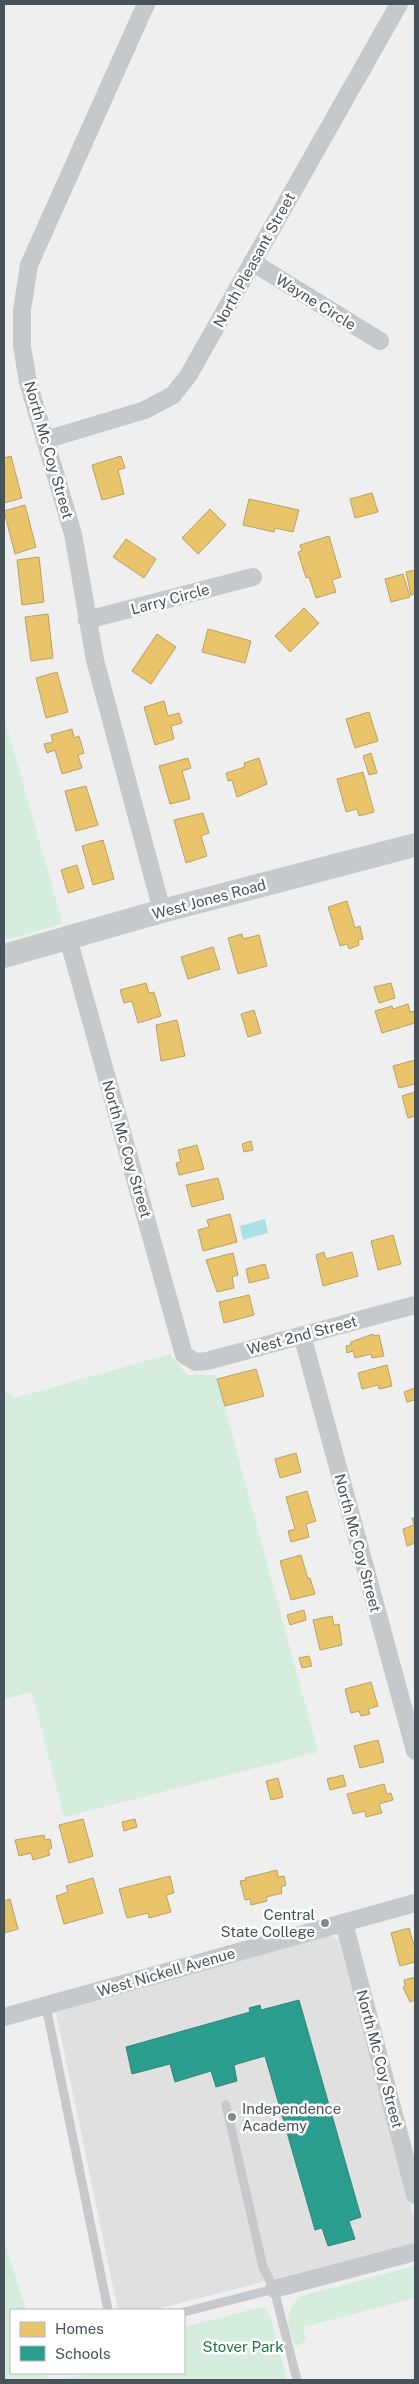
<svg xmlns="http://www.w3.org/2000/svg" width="419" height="2384" font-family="'Public Sans',sans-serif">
	<rect width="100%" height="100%" fill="#efefef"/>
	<path fill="#e1e0e0" d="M329 1935 338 1939 415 2222V2243L153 2310H118L56 2012Z"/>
	<path fill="#d5eddc" d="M4 717 63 924 4 940Z
		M170 1354 187 1375H216L318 1752 64 1817 32 1692 4 1699V1390L15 1398Z
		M4 2240 26 2310H11V2373H45L48 2380H4Z
		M415 2266V2298L303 2327 306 2340 298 2346 294 2343C286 2324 285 2310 301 2296Z
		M261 2307 266 2309 271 2318 287 2380H59L93 2373H184V2327Z"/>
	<path fill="#ace0e8" d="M265 1219 268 1233 243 1240 240 1226Z"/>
	<path fill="#e9c46a" stroke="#b8a265" d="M11 456 22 498 4 503V458Z
		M121 456 125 468 118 470 124 494 102 500 92 465Z
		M372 493 378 512 355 518 350 499Z
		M249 499 299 510 293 532 275 528 274 532 243 525Z
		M25 505 36 547 15 554 4 511Z
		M210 509 226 525 198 554 182 538Z
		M329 536 341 577 332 580 336 592 316 598 309 577 306 578 298 552 302 551 300 545Z
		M126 539 156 559 144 578 113 557Z
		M39 557 44 602 22 605 17 560Z
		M415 570V594L411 595 406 572Z
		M403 574 410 597 391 602 385 579Z
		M304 608 319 623 290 652 275 636Z
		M48 614 53 658 31 661 25 617Z
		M208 629 251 641 245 663 202 652Z
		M157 634 176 647 151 684 132 671Z
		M57 672 68 712 46 718 36 678Z
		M164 701 168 716 179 713 182 723 171 726 174 739 155 745 144 707Z
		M369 712 378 741 355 748 346 719Z
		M72 729 74 738 79 736 84 753 78 755 82 768 62 774 55 750 47 753 44 744 53 742 51 735Z
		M371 753 377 773 369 775 363 756Z
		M188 758 191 768 182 771 190 799 170 804 159 766Z
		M259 758 267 784 237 797 232 780 228 781 226 773 245 767 244 763Z
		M363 772 374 812 359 816 357 809 346 812 337 779Z
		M86 786 98 825 76 831 65 791Z
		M203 813 209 833 201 836 207 856 186 863 174 820Z
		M103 840 114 879 93 885 82 846Z
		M77 865 84 888 68 893 61 870Z
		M347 901 355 928 360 926 363 939 358 940 359 945 349 949 347 944 340 946 328 907Z
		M242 934 243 939 259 935 267 966 238 974 228 938Z
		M213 947 220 969 188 979 181 957Z
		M146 983 149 993 154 992 161 1016 138 1023 132 1001 124 1003 120 990Z
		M391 983 395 998 379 1003 374 987Z
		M408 1004 410 1012 414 1011 415 1023 382 1033 375 1011 392 1006 393 1009Z
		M254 1010 261 1033 248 1037 241 1014Z
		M177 1020 185 1056 161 1061 156 1025Z
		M415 1060V1084L399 1088 393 1066Z
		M415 1092V1116L408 1118 402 1096Z
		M251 1141 253 1150 244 1152 242 1144Z
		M197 1145 204 1169 179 1175 176 1163 181 1162 178 1150Z
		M218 1178 224 1199 192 1207 186 1185Z
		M230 1214 237 1242 203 1251 198 1230 209 1227 207 1220Z
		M393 1235 401 1264 378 1270 371 1241Z
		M324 1252 326 1259 352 1252 358 1276 323 1286 316 1255Z
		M233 1253 238 1275 232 1277 234 1288 217 1292 206 1260Z
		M265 1264 269 1278 249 1283 246 1269Z
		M249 1295 254 1315 224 1323 219 1302Z
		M373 1334 374 1336 379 1335 384 1356 372 1358 371 1354 355 1358 353 1351 347 1353 346 1346 351 1345V1342Z
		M387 1365 392 1386 379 1389 378 1385 362 1389 358 1373Z
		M256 1369 264 1396 225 1406 217 1379Z
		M415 1388V1400L407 1402 404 1392Z
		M296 1453 301 1472 280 1478 275 1459Z
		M307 1491 316 1521 306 1524 309 1537 291 1542 288 1531 295 1529 286 1497Z
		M412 1518H415V1543L407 1546 403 1529 414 1525Z
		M301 1555 308 1579 310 1578 315 1594 291 1600 280 1561Z
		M304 1610 306 1620 290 1625 287 1615Z
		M332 1616 334 1625 339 1624 342 1645 320 1650 313 1620Z
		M309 1656 312 1666 302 1668 299 1658Z
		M371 1682 378 1706 368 1709 370 1714 361 1716 359 1711 351 1713 345 1689Z
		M378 1740 384 1762 360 1768 354 1746Z
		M343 1775 346 1786 330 1790 327 1779Z
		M278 1778 283 1797 271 1800 266 1781Z
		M384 1784 387 1794 391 1793 393 1800 379 1804 382 1813 366 1817 365 1811 353 1814 347 1794Z
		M83 1819 93 1856 69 1863 59 1825Z
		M135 1819 137 1827 124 1831 122 1822Z
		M44 1835 45 1840 50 1839 52 1848 48 1850 50 1855 33 1860 31 1853 19 1856 15 1840Z
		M277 1870 278 1877 284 1876 286 1885 281 1887 282 1893 266 1897 267 1901 251 1905 250 1899 245 1900 240 1881 246 1880 245 1878Z
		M170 1876 174 1893 166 1895 171 1912 149 1918 148 1913 127 1918 119 1889Z
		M93 1878 103 1913 64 1924 56 1896 68 1892 66 1886Z
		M10 1899 18 1929 4 1933V1901Z
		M409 1928 415 1949V1962L400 1966 391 1933Z
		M415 1977V2000L410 2002 403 1987 405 1986 404 1980Z"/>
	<path fill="#2a9d8f" stroke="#33877f" d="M299 2000 361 2217 349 2221 355 2239 328 2246 322 2228 315 2230 265 2056 234 2065 237 2081 216 2087 211 2071 175 2082 170 2064 132 2074 126 2047 250 2012 249 2008 260 2005 261 2010Z"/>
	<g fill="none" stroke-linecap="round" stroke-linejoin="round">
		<path stroke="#c6c9cb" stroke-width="9" d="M46 2006 108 2310
			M226 2105 263 2267 274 2289 297 2380
			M184 2312 274 2289"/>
		<path stroke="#c6c9cb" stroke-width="18" d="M146 4 29 265 22 310V346L28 382 73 534 95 660 162 911
			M252 262 380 341
			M45 440 145 410 173 395 188 376 399 4
			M87 620 253 577
			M68 938 184 1355 196 1362 207 1361 415 1305
			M302 1335 415 1751
			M344 1923 415 2195
			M4 2017 415 1903
			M274 2289 415 2252"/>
		<path stroke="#c7cacc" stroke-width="24" d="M4 956 162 911 415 845"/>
	</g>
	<g fill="#828a8e" stroke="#fff" stroke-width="2">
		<circle cx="325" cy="1923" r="5"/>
		<circle cx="232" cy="2117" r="5"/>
	</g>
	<g text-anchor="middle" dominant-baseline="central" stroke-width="5" stroke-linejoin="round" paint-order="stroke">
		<g font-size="15" fill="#47535a" stroke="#fff">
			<text transform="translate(254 260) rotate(-61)">North Pleasant Street</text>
			<text transform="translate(316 302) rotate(32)">Wayne Circle</text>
			<text transform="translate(49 450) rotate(74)">North Mc Coy Street</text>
			<text transform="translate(170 599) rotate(-15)">Larry Circle</text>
			<text transform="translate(209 899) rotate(-15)">West Jones Road</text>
			<text transform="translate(127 1149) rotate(74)">North Mc Coy Street</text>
			<text transform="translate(302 1335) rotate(-15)">West 2nd Street</text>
			<text transform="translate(358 1543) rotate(75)">North Mc Coy Street</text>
			<text transform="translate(166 1972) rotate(-16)">West Nickell Avenue</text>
			<text transform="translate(380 2059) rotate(75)">North Mc Coy Street</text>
		</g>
		<g font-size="15" fill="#47535a" stroke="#fff" text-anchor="end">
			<text x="315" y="1914">Central<tspan x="315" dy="17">State College</tspan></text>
			<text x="242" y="2108" text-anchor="start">Independence<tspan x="242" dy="17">Academy</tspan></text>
		</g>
		<g font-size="15" fill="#1d7643" stroke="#fff">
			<text x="243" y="2346">Stover Park</text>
		</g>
	</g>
	<rect width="419" height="2384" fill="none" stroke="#47535a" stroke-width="10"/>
	<rect x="10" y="2309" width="175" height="65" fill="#ffffff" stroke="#b5babd"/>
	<rect x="20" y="2322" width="25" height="15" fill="#e9c46a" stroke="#b5babd"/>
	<text x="55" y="2334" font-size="15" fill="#47535a">Homes</text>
	<rect x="20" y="2346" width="25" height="15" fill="#2a9d8f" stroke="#b5babd"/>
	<text x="55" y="2359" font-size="15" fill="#47535a">Schools</text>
</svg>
